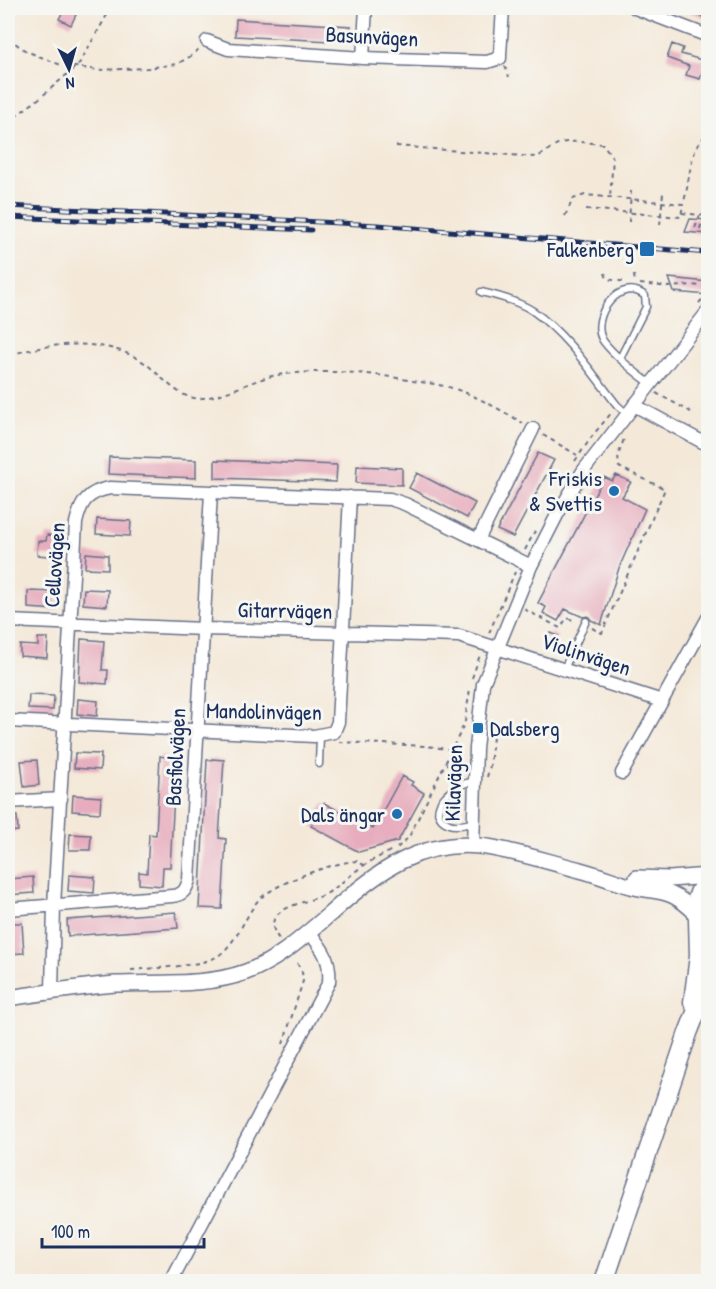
<svg xmlns="http://www.w3.org/2000/svg" width="716" height="1289" font-family="'Patrick Hand',sans-serif">
	<rect width="100%" height="100%" fill="#f6f6f2"/>
	<filter id="ink" filterUnits="userSpaceOnUse"><feTurbulence type="fractalNoise" baseFrequency=".0167" numOctaves="2"/><feDisplacementMap in="SourceGraphic" scale="12" xChannelSelector="R" yChannelSelector="G"/><feConvolveMatrix kernelMatrix="1 2 1 2 8 2 1 2 1" color-interpolation-filters="sRGB"/></filter>
	<filter id="wash" filterUnits="userSpaceOnUse"><feTurbulence type="fractalNoise" baseFrequency=".008" numOctaves="4" result="noise"/><feDisplacementMap in="SourceGraphic" scale="24" xChannelSelector="R" yChannelSelector="G"/><feGaussianBlur stdDeviation="1.35" result="paint"/><feColorMatrix in="noise" values="0 0 0 0 0 0 0 0 0 0 0 0 0 0 0 0 0 1.4 0 .05"/><feComposite in="paint" operator="in"/></filter>
	<g filter="url(#wash)">
		<rect width="100%" height="100%" fill="#f4e9d9"/>
		<g id="blocks">
			<path fill="#e7adbe" d="M65 8H79L71 25 59 19Z
				M681 8H708V19Z
				M236 19 351 26 350 42 235 36Z
				M672 44 683 48 681 54 705 61 700 79 686 75 689 66 667 58Z
				M690 219 708 220V234L685 232Z
				M669 278 708 282V295L674 292Z
				M538 453 554 460 513 537 497 530Z
				M109 457 196 460V478L108 474Z
				M215 460 337 465 336 482 215 478Z
				M357 466 402 468V485L356 483Z
				M417 473 475 503 467 518 409 488Z
				M616 475 631 482 622 497 645 509 619 568 601 625 591 620 588 616 583 617 565 609 558 621 543 613 546 607 538 603 604 477 612 481Z
				M97 519 131 521 130 536 96 534Z
				M47 535 56 536V542H60L59 557 37 555 38 541H46Z
				M86 553 108 555V569L85 568Z
				M84 589 108 590 107 606 83 604Z
				M28 591 57 592 56 610 28 608Z
				M551 633 558 636 552 648 545 644Z
				M38 638H48L47 658 20 656V645L38 646Z
				M81 639 104 641 102 670H108L107 684 79 682Z
				M29 695 54 696 53 710 28 709Z
				M78 699 98 701 97 716 77 714Z
				M75 753 101 754 100 770 74 768Z
				M160 756 176 759 170 867H163L162 886 139 884V872L147 873 149 834 156 835Z
				M212 759 224 760 219 838 226 839 222 909 199 908 207 760H212Z
				M37 760 39 785 24 787 21 761Z
				M402 776 413 782 411 785 424 793 398 841 359 852 311 826 324 803 373 829Z
				M73 795 101 797 100 813 72 811Z
				M17 816 18 831 8 832V817Z
				M70 834 91 835 90 850H69Z
				M69 875 95 877 94 893 68 891Z
				M33 877 34 893 8 895V879Z
				M176 912 178 928 68 936 67 920Z
				M8 923H22L24 953 8 954Z"/>
		</g>
	</g>
	<g filter="url(#ink)">
		<use href="#blocks" fill-opacity="0" stroke="#677089" stroke-width="1.5"/>
		<g fill="none" stroke-linecap="round" stroke-linejoin="round">
			<g stroke="#677089" stroke-width="9">
				<path id="service" d="M481 292C499 296 518 301 533 311 567 335 592 373 617 405L627 414
					M620 358 646 307 645 296C621 275 590 316 602 339 609 351 638 375 650 383
					M564 669 586 621
					M319 764 320 736
					M473 823C466 824 456 827 449 824 422 813 452 782 474 782"/>
			</g>
			<g stroke="#677089" stroke-width="15">
				<path id="minor" d="M635 8 708 36
					M207 41 228 49 363 58 487 62 500 58V55L503 8
					M363 58 366 8
					M634 405 708 445
					M478 540 533 429
					M8 621 204 629 459 636 662 701
					M8 721 314 736 334 732 338 722 350 497
					M622 773 708 618
					M8 802 61 799
					M473 846 476 748 483 684 531 566 557 515 583 471 708 311
					M8 909 172 896C183 895 186 890 189 880L211 493
					M52 991 54 906 76 523C81 501 88 492 110 488L390 499 405 504 531 566
					M171 1282 329 982C331 960 323 949 309 932"/>
			</g>
			<g stroke="#677089" stroke-width="18">
				<path id="tertiary" d="M637 878 670 879 708 876
					M8 998C43 993 79 987 115 984 158 982 205 987 246 972 279 960 304 936 331 913 376 872 422 837 487 847 518 852 549 862 580 870 595 874 608 879 623 884 658 895 667 884 696 913"/>
			</g>
			<g stroke="#677089" stroke-width="21">
				<path id="secondary" d="M704 929C692 913 694 894 708 880
					M693 1002 699 956 698 919
					M604 1282 688 1033 708 982"/>
			</g>
			<path stroke="#677089" stroke-width="2" stroke-dasharray="4.5 4.5" stroke-linecap="butt" d="M101 8 108 12
				M8 38 26 51 61 65 98 70 148 68 177 64 191 56 199 49
				M505 66 509 77
				M8 122 41 97 79 64 111 8
				M396 146 535 157C545 155 551 146 560 143 573 140 590 143 603 144L613 158 610 197
				M586 209 681 217 683 204
				M682 213 708 216
				M565 216 573 199 585 195 683 204C690 186 689 143 708 135
				M629 222 631 191
				M660 225 663 193
				M695 228 700 215
				M700 229 702 222 708 223
				M605 273 607 279 626 282
				M634 275 635 283
				M640 284 669 287 691 285 708 287
				M699 303 705 296
				M8 346 11 365 8 419
				M10 355C52 342 110 337 146 364 161 375 175 395 194 398 217 401 252 379 277 375 323 369 369 372 413 381 428 383 444 385 458 390 481 398 502 411 523 423
				M656 393 691 412
				M543 435 577 455
				M575 461 593 435 613 411
				M525 550 535 531
				M524 609 560 628 567 618 576 621
				M592 628 602 633 665 489 619 467 618 456 625 436
				M489 633 515 572
				M472 678 480 655
				M339 742 427 746 453 750
				M446 764 464 766
				M487 777 490 766 494 727 492 728
				M397 848 409 837 461 731 465 721 470 689
				M279 939C255 907 310 903 326 894 339 886 351 874 363 866 372 860 383 855 392 850
				M131 970C152 968 201 967 218 956 235 944 244 920 256 903 270 884 334 862 357 861L364 865
				M283 1044 303 981 302 972 295 959"/>
			<use href="#service" stroke="#fff" stroke-width="6"/>
			<use href="#minor" stroke="#fff" stroke-width="12"/>
			<use href="#tertiary" stroke="#fff" stroke-width="15"/>
			<use href="#secondary" stroke="#fff" stroke-width="18"/>
			<g stroke="#1b2f5e" stroke-width="5">
				<path id="rail" d="M8 206 378 225 708 253
					M8 217 311 230"/>
			</g>
			<use href="#rail" stroke="#f6f6f2" stroke-width="3" stroke-dasharray="9" stroke-linecap="butt"/>
		</g>
	</g>
	<g fill="#1f6fb2" stroke="#f6f6f2" stroke-width="2">
		<rect x="639" y="241" width="16" height="16" rx="3"/>
		<circle cx="614" cy="491" r="6"/>
		<rect x="472" y="722" width="12" height="12" rx="3"/>
		<circle cx="397" cy="814" r="6"/>
	</g>
	<g text-anchor="middle" dominant-baseline="central" stroke-width="6" stroke-linejoin="round" paint-order="stroke">
		<g font-size="22" fill="#1b2f5e" stroke="#f6f6f2">
			<text transform="translate(372 36) rotate(3)">Basunvägen</text>
			<text transform="translate(54 565) rotate(-86)">Cellovägen</text>
			<text transform="translate(285 610) rotate(1)">Gitarrvägen</text>
			<text transform="translate(586 654) rotate(18)">Violinvägen</text>
			<text transform="translate(264 711) rotate(1)">Mandolinvägen</text>
			<text transform="translate(175 757) rotate(-87)">Basfiolvägen</text>
			<text transform="translate(453 783) rotate(-88)">Kilavägen</text>
		</g>
		<g font-size="22" fill="#1b2f5e" stroke="#f6f6f2" text-anchor="end">
			<text x="634" y="249">Falkenberg</text>
			<text x="602" y="478">Friskis<tspan x="602" dy="25">&amp; Svettis</tspan></text>
			<text x="490" y="728" text-anchor="start">Dalsberg</text>
			<text x="385" y="814">Dals ängar</text>
		</g>
	</g>
	<rect width="716" height="1289" fill="none" stroke="#f6f6f2" stroke-width="30"/>
	<g transform="translate(69 69) rotate(175)" stroke="#f6f6f2" stroke-width="4.5" paint-order="stroke">
	<path d="M0-4.5L10 22L0 15L-10 22Z" fill="#1b2f5e"/>
	<text y="-9" font-size="16" font-weight="bold" text-anchor="middle" fill="#1b2f5e">N</text>
	</g>
	<path d="M42 1238v9h162v-9" fill="none" stroke="#1b2f5e" stroke-width="3"/>
	<text x="51" y="1238" font-size="18" fill="#1b2f5e" stroke="#f6f6f2" stroke-width="4.5" paint-order="stroke">100 m</text>
</svg>
